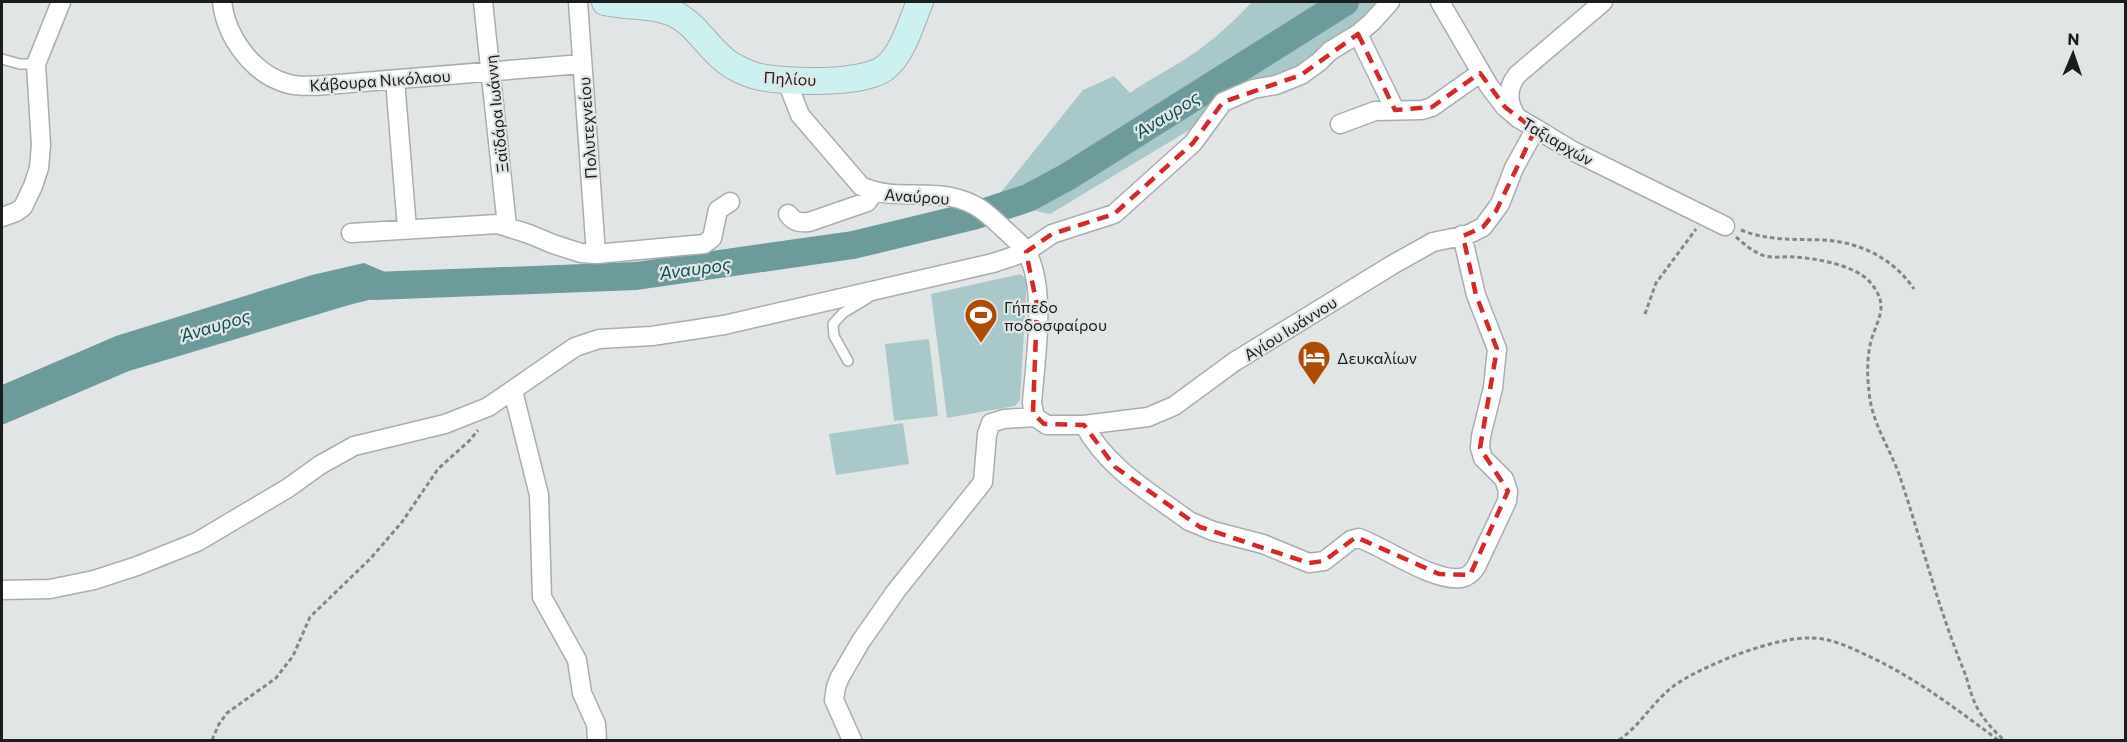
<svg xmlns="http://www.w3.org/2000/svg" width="2127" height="742" font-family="Commissioner,sans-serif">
	<rect width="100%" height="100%" fill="#e1e5e5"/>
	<path fill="#a8c8c9" d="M1252 2H1397L1367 23 1050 214 993 202 1083 90 1114 76 1130 93C1145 82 1161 74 1177 64 1205 48 1230 25 1252 2Z
		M1020 274 1027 279 1020 400 1015 406 947 418 931 294Z
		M929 339 938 416 894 421 885 344Z
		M903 423 909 464 836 475 829 434Z"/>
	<path fill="#6d9a9b" d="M364 263 420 287 349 305 129 371 2 425V385L116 336 312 275Z"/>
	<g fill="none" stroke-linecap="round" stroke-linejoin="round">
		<path stroke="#6d9a9b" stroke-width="28" d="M374 286 636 276 853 245 973 216 1028 198 1067 177 1345 2"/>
		<g stroke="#a9adad" stroke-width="12">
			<path id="service" d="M2 59 20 64H36
				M848 361 834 336 833 324 843 313 868 298"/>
		</g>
		<g stroke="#a9adad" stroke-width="21">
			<path id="minor" d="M222 2C226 37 253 75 289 84 301 87 314 86 326 85L582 64
				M483 2 507 226
				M578 2 596 254
				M1440 2 1489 86 1505 107 1518 118 1573 151 1725 226
				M1358 34 1395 110
				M786 79 800 115 861 186C889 200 922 191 951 197 976 202 987 213 1005 230 1012 237 1022 244 1027 253 1047 290 1035 361 1032 403L1035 417
				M395 80 407 229
				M1515 114C1507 101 1507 88 1517 75L1603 2
				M1340 124 1375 111 1422 110 1432 107 1480 73
				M788 214C794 222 799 223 809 222L867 202 874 192
				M2 217 16 212 23 207 33 186 39 168 41 145 36 64 61 2
				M351 233 498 224 529 234 553 244 581 253 596 254 704 244 712 238 718 210 730 202
				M513 391 539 495 542 597 577 660 582 693 596 724 597 740
				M1084 425C1108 469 1150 492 1189 521L1213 531 1263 544 1309 563 1324 561 1351 540 1359 538C1386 548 1434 582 1461 578 1468 577 1472 573 1476 567L1507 501 1508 491 1504 479 1483 458 1480 448 1481 436 1493 388 1497 349 1476 295 1462 235
				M2 590 50 589 94 580 137 566 197 542 288 488 320 465 354 446 445 424 488 407 575 347 599 339 652 336 724 325 993 263 1026 252 1052 234 1114 214 1193 143 1223 102 1253 89 1276 85 1301 75 1319 62 1330 51 1358 34 1372 22 1390 2
				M852 740 834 700 836 687 840 677 861 641 896 591 983 482 987 434 991 423 1004 419 1035 417 1047 425H1084L1148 417 1174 406 1234 362 1392 265 1433 242 1467 235 1483 227 1500 204 1514 168 1535 130"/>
		</g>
		<g stroke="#a9adad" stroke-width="28">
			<path id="secondary" d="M605 2C627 7 652 4 673 13 697 24 709 51 731 65 739 69 747 74 756 76 783 83 866 85 886 67 904 52 911 22 920 2"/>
		</g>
		<path stroke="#838787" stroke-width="3" stroke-dasharray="4.5 3" stroke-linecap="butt" d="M1741 230C1768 241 1795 239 1824 240 1860 242 1894 259 1914 289
			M1736 237C1744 244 1752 251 1762 255 1771 259 1784 256 1794 257 1815 258 1855 265 1870 282 1890 306 1878 317 1871 341 1867 357 1867 375 1869 391 1871 423 1892 451 1901 480 1922 543 1937 604 1962 666 1967 677 1969 689 1974 701 1980 716 1992 729 2004 740
			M1645 314 1656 283 1696 229
			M212 740 219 724 227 713 276 678 293 656 310 617 371 558 402 522 438 469 470 440 478 430
			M1619 740C1641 725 1655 698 1678 683 1709 663 1775 637 1811 638 1830 638 1847 646 1864 654 1913 676 1955 708 1998 740"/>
		<use href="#service" stroke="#fff" stroke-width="9"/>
		<use href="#minor" stroke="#fff" stroke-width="18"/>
		<use href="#secondary" stroke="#cdf0f1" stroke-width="26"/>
	</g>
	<path fill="none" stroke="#d62828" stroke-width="4.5" stroke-dasharray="12 8" stroke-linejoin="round" d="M1358 34 1395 110 1432 107 1480 73 1505 107 1535 130 1496 211 1483 227 1463 236 1476 295 1497 349 1480 448 1508 491 1470 575 1439 574 1356 537 1324 561 1309 563 1200 527 1115 467 1084 425 1044 424 1033 413 1037 305 1026 252 1052 234 1114 214 1193 143 1223 102 1301 75Z"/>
	<defs>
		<g id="stadium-pin" transform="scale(1.725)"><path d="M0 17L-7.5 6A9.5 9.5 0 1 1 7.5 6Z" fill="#ad4d05" stroke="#e1e5e5"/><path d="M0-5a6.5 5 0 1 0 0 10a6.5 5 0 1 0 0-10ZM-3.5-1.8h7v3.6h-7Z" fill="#fff"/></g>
		<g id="hotel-pin" transform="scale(1.725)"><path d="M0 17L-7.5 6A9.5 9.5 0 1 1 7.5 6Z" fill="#ad4d05" stroke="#e1e5e5"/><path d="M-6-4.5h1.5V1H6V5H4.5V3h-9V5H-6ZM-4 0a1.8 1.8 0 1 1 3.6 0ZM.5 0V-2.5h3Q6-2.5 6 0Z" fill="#fff"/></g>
	</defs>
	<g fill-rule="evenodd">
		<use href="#stadium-pin" x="981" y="315"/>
		<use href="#hotel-pin" x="1314" y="357"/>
	</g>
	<g text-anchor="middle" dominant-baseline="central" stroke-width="4.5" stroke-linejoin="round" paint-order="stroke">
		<g font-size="16" fill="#1b1d1d" stroke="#e1e5e5">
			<text transform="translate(790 78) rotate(3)">Πηλίου</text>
			<text transform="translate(380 80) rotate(-4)">Κάβουρα Νικόλαου</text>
			<text transform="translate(496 114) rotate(-96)">Ξαϊδάρα Ιωάννη</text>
			<text transform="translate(587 128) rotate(-94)">Πολυτεχνείου</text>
			<text transform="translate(1558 141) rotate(30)">Ταξιαρχών</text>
			<text transform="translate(917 196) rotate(4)">Αναύρου</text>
			<text transform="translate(1290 328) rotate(-32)">Αγίου Ιωάννου</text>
		</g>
		<g font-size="16" fill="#1b1d1d" stroke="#e1e5e5" text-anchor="start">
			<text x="1004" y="306">Γήπεδο<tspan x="1004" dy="18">ποδοσφαίρου</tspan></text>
			<text x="1337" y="357">Δευκαλίων</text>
		</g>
		<g font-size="18" font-style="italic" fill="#0b4f51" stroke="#e1e5e5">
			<text transform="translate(1167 114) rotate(-32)">Άναυρος</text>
			<text transform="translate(695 268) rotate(-8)">Άναυρος</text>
			<text transform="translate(215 325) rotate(-17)">Άναυρος</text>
		</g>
	</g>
	<rect width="2127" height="742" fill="none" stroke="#1b1d1d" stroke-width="6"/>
	<g transform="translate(2073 54) rotate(2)" stroke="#e1e5e5" stroke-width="4.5" paint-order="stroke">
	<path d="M0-4.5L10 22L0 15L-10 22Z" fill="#1b1d1d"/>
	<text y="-9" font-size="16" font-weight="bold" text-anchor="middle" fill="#1b1d1d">N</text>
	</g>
</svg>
